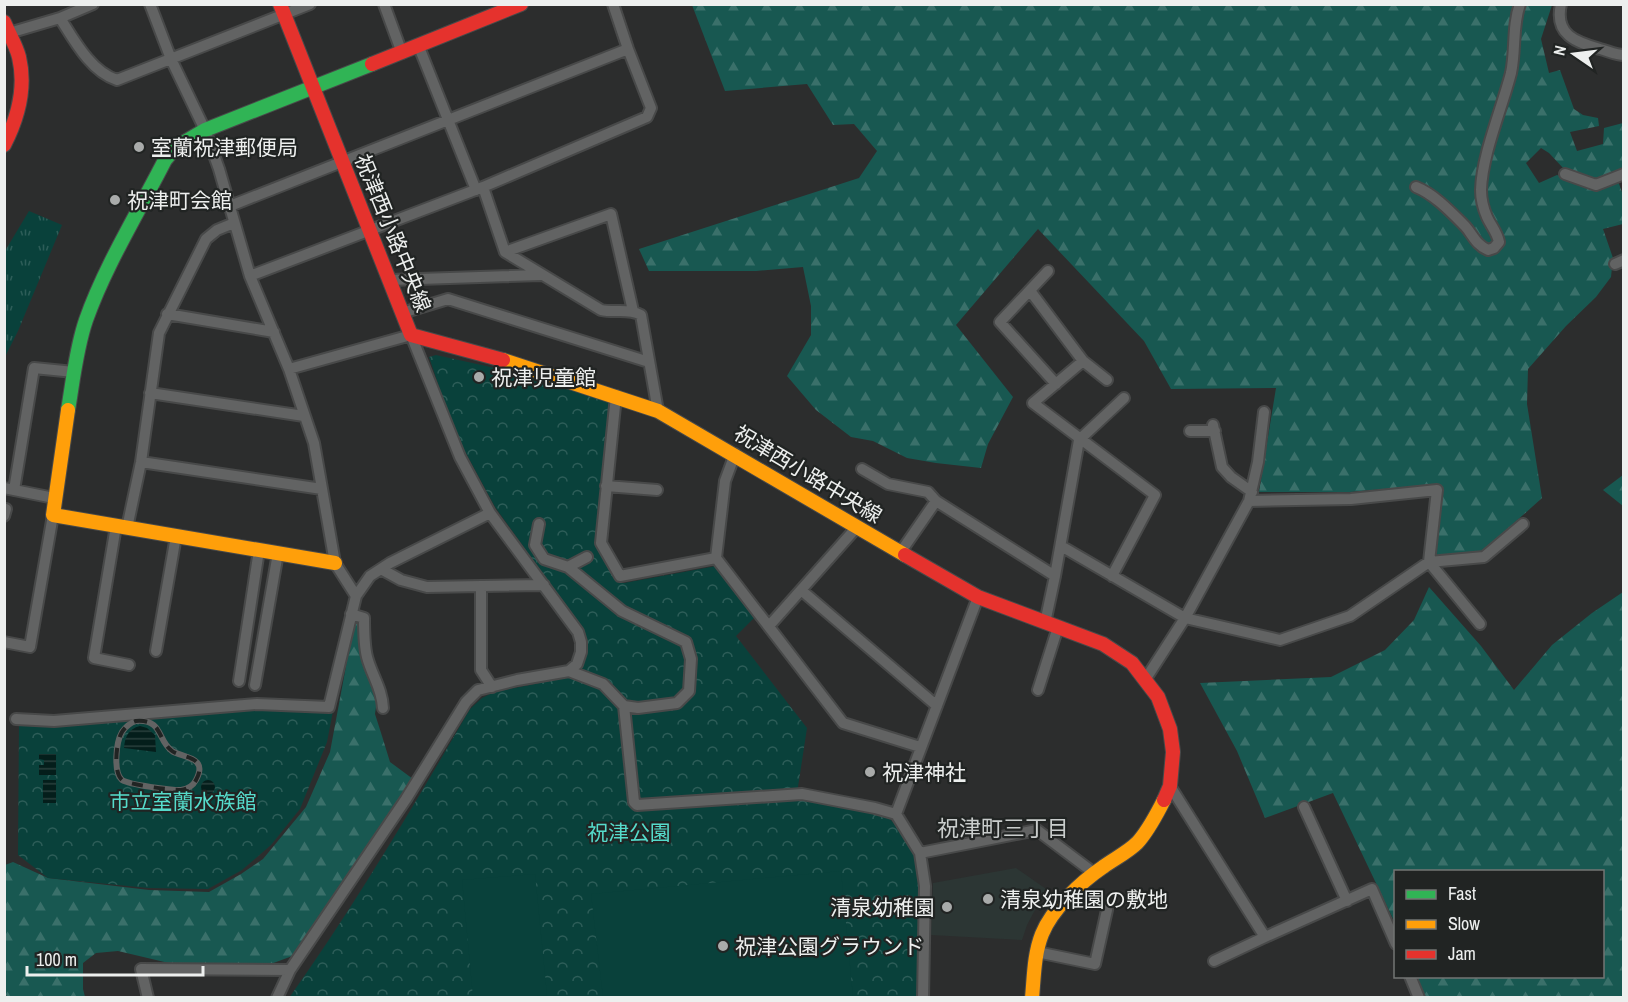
<svg xmlns="http://www.w3.org/2000/svg" width="1628" height="1002" font-family="'Archivo Narrow','Noto Sans JP',sans-serif">
	<defs>
		<pattern id="grass-tufts" width="24" height="20" patternUnits="userSpaceOnUse" patternTransform="scale(1.5)"><rect width="24" height="20" fill="#09413b"/><path d="M3 7l-1-3M5 7V3M7 7l1-3M15 17l-1-3M17 17v-4M19 17l1-3" fill="none" stroke="#2d5d58"/></pattern>
		<pattern id="forest-firs" width="22" height="20" patternUnits="userSpaceOnUse" patternTransform="scale(1.5)"><rect width="22" height="20" fill="#185851"/><path d="M5 1l3.5 6h-7zM16 11l3.5 6h-7z" fill="#3a706a"/></pattern>
		<pattern id="park-crowns" width="20" height="18" patternUnits="userSpaceOnUse" patternTransform="scale(1.5)"><rect width="20" height="18" fill="#09413b"/><path d="M2 6a3 3 0 1 1 6 0M12 15a3 3 0 1 1 6 0" fill="none" stroke="#2d5d58"/></pattern>
		<pattern id="water-rules" width="6" height="5" patternUnits="userSpaceOnUse" patternTransform="scale(1.5)"><rect width="6" height="5" fill="#041e1b"/><path d="M0 2.5h6" fill="none" stroke="#293f3c"/></pattern>
	</defs>
	<rect width="100%" height="100%" fill="#2c2d2d"/>
	<path fill="#2c3634" d="M1016 868 1049 891 1036 908 1027 925 1022 940 931 935 933 883Z"/>
	<path fill="url(#grass-tufts)" d="M29 211 62 225 18 331 5 357V251Z"/>
	<path fill="url(#forest-firs)" d="M692 5H1552L1541 39 1549 73 1560 70 1574 109 1583 115 1598 118 1599 126 1570 132 1577 151 1603 144 1604 128 1623 123V171L1598 182 1564 169 1549 153 1541 148 1526 163 1539 183 1557 175 1595 189 1618 181 1623 195V224L1603 229 1613 258 1611 277 1596 297 1566 326 1528 369 1527 404 1542 498 1483 551 1435 556 1440 484 1350 492H1259L1276 388 1171 389 1144 341 1038 229 956 325 1013 397 988 444 981 468 936 463 907 458 873 441 851 437 816 410 787 376 811 335V306L803 267 756 271H649L639 249 859 178 877 151 854 124 833 125 807 84 725 91Z
		M1623 475V506L1603 490Z
		M1429 587 1481 646 1514 690 1552 645 1592 613 1623 592V997H1417L1411 977 1602 976V872H1396L1395 923 1333 793 1265 818 1237 751 1200 683 1331 677 1385 650 1414 620Z
		M355 618 362 619 379 685 375 714 382 736 390 762 413 779 295 955 268 965 173 964 118 951 96 953 83 963V989L85 997H7L5 992V865L13 862 48 878 149 890 209 892 241 874 263 859 306 807 330 752Z"/>
	<path fill="url(#park-crowns)" d="M436 355 495 368 612 402 599 540 617 582 624 583 716 566 754 618 736 636 807 728 796 800 825 803 879 814 890 819 905 836 915 855 919 890 918 997 289 998C355 905 413 807 470 709L482 698 494 692 571 677C585 664 590 650 585 632L495 507 454 431 429 357Z
		M259 709 333 711 327 742 300 809 271 845 242 870 208 889 148 888 48 878 18 855 19 723Z"/>
	<path fill="#09413b" d="M841 871 853 997H603L591 894Z
		M535 874 547 995 517 998 473 997 462 880Z"/>
	<path fill="url(#water-rules)" d="M140 726 147 728 155 735 156 752 124 748C125 737 128 729 140 726Z
		M39 754H56V775H39V765H44V760L39 759Z
		M201 787a7 7 0 1 1 14 0a7 7 0 1 1-14 0Z
		M43 780H56V803H43Z"/>
	<g fill="none" stroke-linecap="round" stroke-linejoin="round">
		<g stroke="#484949" stroke-width="14">
			<path id="street" d="M150 4 171 59 205 130 219 169 250 276 289 369 314 443 335 563 356 596
				M384 4 402 53
				M1561 4C1554 35 1576 42 1600 49 1608 51 1616 55 1624 55
				M60 18C74 40 91 72 117 80L310 4
				M9 33 60 18 93 4
				M419 47 476 190
				M1565 174 1596 185 1624 174
				M483 187 505 252 601 310C615 313 629 308 641 315L658 411
				M1416 187C1434 194 1451 212 1465 226 1473 235 1476 245 1488 250L1494 248 1499 242C1497 232 1491 226 1487 217 1484 210 1481 198 1481 190 1482 155 1502 108 1511 73 1516 50 1512 26 1520 4
				M230 206 628 49
				M505 252 611 214 633 311
				M1615 264 1624 260
				M1048 271 1000 322 1056 384
				M250 276 483 187 647 117 651 108 628 49 613 4
				M389 280 541 275
				M1031 292 1083 361 1107 380
				M402 313 448 299 649 362
				M167 314 274 332
				M1083 361 1033 403 1155 495 1112 576
				M150 393 304 416
				M616 396 601 543 620 576 716 558
				M1213 425 1222 467 1231 477 1252 492
				M1190 431H1215
				M735 454 725 481 716 558 843 723 920 747
				M141 462 322 489
				M862 469 888 484 928 492 936 501 1055 576
				M606 486 657 490
				M4 488 54 498
				M14 490 34 368 74 372
				M1249 501 1351 499 1437 490 1429 562 1480 624
				M4 516 6 509
				M539 524 535 545 544 559 568 567 622 611 686 642 691 659 689 691 677 703 638 708 624 706 603 684 569 671
				M116 526 94 658 129 665
				M127 528 141 462 159 333 206 239 217 230 234 223
				M1061 546 1185 618 1280 640 1350 616 1429 562 1484 557 1523 524
				M900 553 936 501
				M568 567 587 557
				M381 569 401 580 427 587 544 585
				M481 586V670L492 687
				M801 590 937 706
				M351 614 364 618C364 631 364 645 367 657 372 676 382 688 383 708
				M1045 623 1055 576 1079 440 1124 398
				M769 626 857 527
				M4 642 30 647 53 515
				M156 651 176 536
				M1145 680 1185 618 1249 501 1258 462 1264 412
				M239 681 259 550
				M255 685 278 553
				M1038 690 1058 627
				M624 706 634 802 637 805 802 794 875 808 896 814 920 853 925 886 923 998
				M16 719 54 721 257 704 329 707 356 596 370 576 390 563 490 513
				M1170 786 1265 937 1372 889 1396 944
				M1304 807 1347 901
				M896 814 978 597
				M920 853 1037 830 1094 873
				M1037 952 1095 964 1107 910
				M1214 961 1265 937
				M1410 976 1419 998
				M148 998 141 969 290 970
				M277 998 290 970 406 799 466 702 478 690 517 680 569 671 577 664 581 652V642L578 632 490 513 460 457 411 335 289 369"/>
		</g>
		<g stroke="#484949" stroke-width="16">
			<path id="fast" d="M68 410C73 381 76 349 86 320 105 266 139 211 165 160L176 147 205 130 372 64"/>
		</g>
		<g stroke="#484949" stroke-width="16">
			<path id="slow" d="M503 360 658 411 905 555
				M68 410 53 515 335 563
				M1032 998C1034 977 1034 954 1042 934 1052 909 1081 882 1103 867 1114 859 1128 852 1137 843 1149 830 1156 815 1164 800"/>
		</g>
		<g stroke="#484949" stroke-width="16">
			<path id="jam" d="M280 4 411 335 503 360
				M4 22C9 34 16 45 19 57 26 87 18 118 4 145
				M372 64 521 4
				M905 555 978 597 1103 644 1132 663 1158 697 1170 729 1173 752 1170 786 1164 800"/>
		</g>
		<use href="#street" stroke="#626363" stroke-width="10"/>
		<use href="#fast" stroke="#30b455" stroke-width="14"/>
		<use href="#slow" stroke="#ff9f0a" stroke-width="14"/>
		<use href="#jam" stroke="#e5322d" stroke-width="14"/>
		<g stroke="#626363" stroke-width="6">
			<path id="rail" d="M136 721C163 719 157 740 172 751 182 758 209 756 196 780 193 786 187 789 181 790 170 790 130 785 122 780 113 772 116 742 122 732 126 726 130 723 136 721Z"/>
		</g>
		<use href="#rail" stroke="#212423" stroke-width="4" stroke-dasharray="11" stroke-linecap="butt"/>
	</g>
	<g fill="#a9abaa" stroke="#212423" stroke-width="2">
		<circle cx="139" cy="147" r="6"/>
		<circle cx="115" cy="200" r="6"/>
		<circle cx="479" cy="377" r="6"/>
		<circle cx="870" cy="772" r="6"/>
		<circle cx="988" cy="899" r="6"/>
		<circle cx="947" cy="907" r="6"/>
		<circle cx="723" cy="946" r="6"/>
	</g>
	<g text-anchor="middle" dominant-baseline="central" stroke-width="4.5" stroke-linejoin="round" paint-order="stroke">
		<g font-size="21" fill="#edefee" stroke="#212423" text-anchor="start">
			<text x="151" y="147">室蘭祝津郵便局</text>
			<text x="127" y="200">祝津町会館</text>
			<text x="491" y="377">祝津児童館</text>
			<text x="882" y="772">祝津神社</text>
			<text x="1000" y="899">清泉幼稚園の敷地</text>
			<text x="935" y="907" text-anchor="end">清泉幼稚園</text>
			<text x="735" y="946">祝津公園グラウンド</text>
		</g>
		<g font-size="21" fill="#edefee" stroke="#212423">
			<text transform="translate(393 233) rotate(68)">祝津西小路中央線</text>
			<text transform="translate(808 474) rotate(31)">祝津西小路中央線</text>
		</g>
		<g font-size="21" fill="#55dbcb" stroke="#212423">
			<text x="183" y="801">市立室蘭水族館</text>
			<text x="629" y="832">祝津公園</text>
		</g>
		<g font-size="22" fill="#c9cdcc" stroke="#212423">
			<text x="1003" y="828">祝津町三丁目</text>
		</g>
	</g>
	<rect width="1628" height="1002" fill="none" stroke="#edefee" stroke-width="12"/>
	<rect x="1394" y="870" width="210" height="108" fill="#212423" stroke="#737574" stroke-width="1.5"/>
	<rect x="1406" y="890" width="30" height="9" fill="#30b455" stroke="#737574" stroke-width="1.5"/>
	<text x="1448" y="900" font-size="18" fill="#edefee">Fast</text>
	<rect x="1406" y="920" width="30" height="9" fill="#ff9f0a" stroke="#737574" stroke-width="1.5"/>
	<text x="1448" y="930" font-size="18" fill="#edefee">Slow</text>
	<rect x="1406" y="950" width="30" height="9" fill="#e5322d" stroke="#737574" stroke-width="1.5"/>
	<text x="1448" y="960" font-size="18" fill="#edefee">Jam</text>
	<g transform="translate(1574 54) rotate(284)" stroke="#212423" stroke-width="4.5" paint-order="stroke">
	<path d="M0-4.5L10 22L0 15L-10 22Z" fill="#edefee"/>
	<text y="-9" font-size="16" font-weight="bold" text-anchor="middle" fill="#edefee">N</text>
	</g>
	<path d="M27 966v9h176v-9" fill="none" stroke="#edefee" stroke-width="3"/>
	<text x="36" y="966" font-size="18" fill="#edefee" stroke="#212423" stroke-width="4.5" paint-order="stroke">100 m</text>
</svg>
